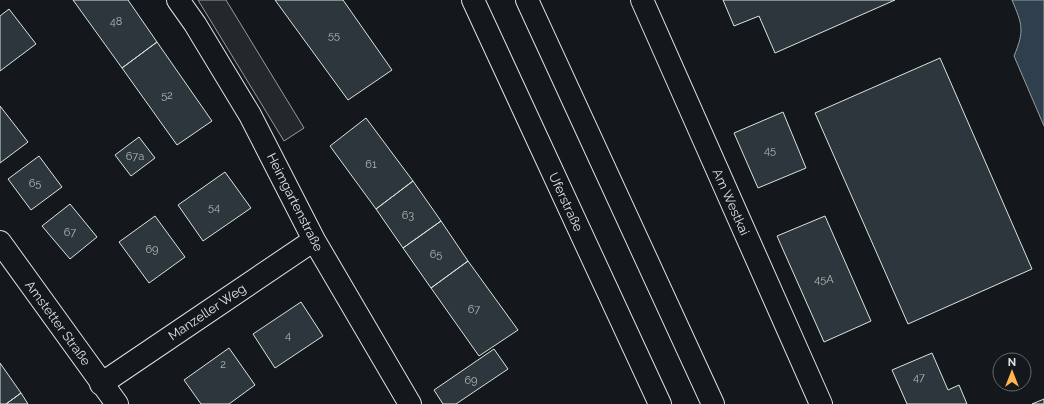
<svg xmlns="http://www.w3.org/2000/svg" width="1044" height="404" font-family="Raleway,sans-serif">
	<rect width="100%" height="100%" fill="#14181c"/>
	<path fill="#24282b" stroke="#939e99" d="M198 0H226L304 128 284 141Z"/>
	<path fill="#2f3f4d" stroke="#939e99" d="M1012 0H1044V126L1014 56C1025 30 1022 24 1012 0Z"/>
	<path fill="#2c363c" stroke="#d8e6dc" d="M73 0H128L157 42 122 68Z
		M275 0H343L392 70 348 100Z
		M723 0H895L775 53 759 16 734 26Z
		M9 9 36 44 0 71V16Z
		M157 42 212 121 177 145 122 68Z
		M940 58 1032 269 908 324 815 113Z
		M0 106 28 142 0 163Z
		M783 112 806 168 758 188 734 133Z
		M366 118 413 181 376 209 330 146Z
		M139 137 155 158 131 176 115 155Z
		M39 156 62 187 31 210 8 179Z
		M225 172 251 208 203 241 178 205Z
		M413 181 441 221 403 248 376 209Z
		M70 204 97 237 70 259 42 226Z
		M155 216 185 257 149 283 119 242Z
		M825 216 871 321 824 342 777 236Z
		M441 221 468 261 431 288 403 248Z
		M468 261 518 330 479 356 431 288Z
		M301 302 323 336 275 368 253 334Z
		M229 348 255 385 229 404H201L184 380Z
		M494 349 508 369 456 404H443L434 390Z
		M932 353 948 390 959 385 967 404H907L892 370Z
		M0 363 21 393 6 404H0Z
		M21 393 28 404H6Z
		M1044 399V404H1032Z"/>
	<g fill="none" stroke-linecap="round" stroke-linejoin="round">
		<g stroke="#d8e6dc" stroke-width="24">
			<path id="minor" d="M178 0 195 24 250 115 314 240 410 404
				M642 0 821 404
				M0 242 117 404
				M101 384 314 240"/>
		</g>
		<g stroke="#d8e6dc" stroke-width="24">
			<path id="trunk" d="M473 0 660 404
				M527 0 713 404"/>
		</g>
		<use href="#minor" stroke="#14181c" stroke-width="22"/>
		<use href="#trunk" stroke="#14181c" stroke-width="22"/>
	</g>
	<g text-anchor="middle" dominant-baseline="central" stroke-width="3" stroke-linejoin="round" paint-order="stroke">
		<g font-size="11" fill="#adbab4">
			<text x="116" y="21">48</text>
			<text x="334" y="35">55</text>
			<text x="167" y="95">52</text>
			<text x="770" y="150">45</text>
			<text x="135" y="156">67a</text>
			<text x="371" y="164">61</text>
			<text x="35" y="183">65</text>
			<text x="214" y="207">54</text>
			<text x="408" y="215">63</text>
			<text x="70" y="232">67</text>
			<text x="152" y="249">69</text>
			<text x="436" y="254">65</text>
			<text x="824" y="279">45A</text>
			<text x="474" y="309">67</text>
			<text x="288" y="335">4</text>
			<text x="223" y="364">2</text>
			<text x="919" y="377">47</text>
			<text x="471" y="380">69</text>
		</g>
		<g font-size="13" fill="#d8e6dc" stroke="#14181c">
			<text transform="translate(295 202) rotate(63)">Heimgartenstraße</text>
			<text transform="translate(566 202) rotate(65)">Uferstraße</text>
			<text transform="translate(731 202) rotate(66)">Am Westkai</text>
			<text transform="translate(207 312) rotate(-34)">Manzeller Weg</text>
			<text transform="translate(58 323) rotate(54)">Amstetter Straße</text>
		</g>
	</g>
	<g transform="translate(1012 372)"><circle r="19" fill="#14181c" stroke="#626a69"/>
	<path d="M0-3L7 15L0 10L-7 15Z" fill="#ffb74d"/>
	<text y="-6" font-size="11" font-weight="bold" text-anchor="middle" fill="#d8e6dc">N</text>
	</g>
</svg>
